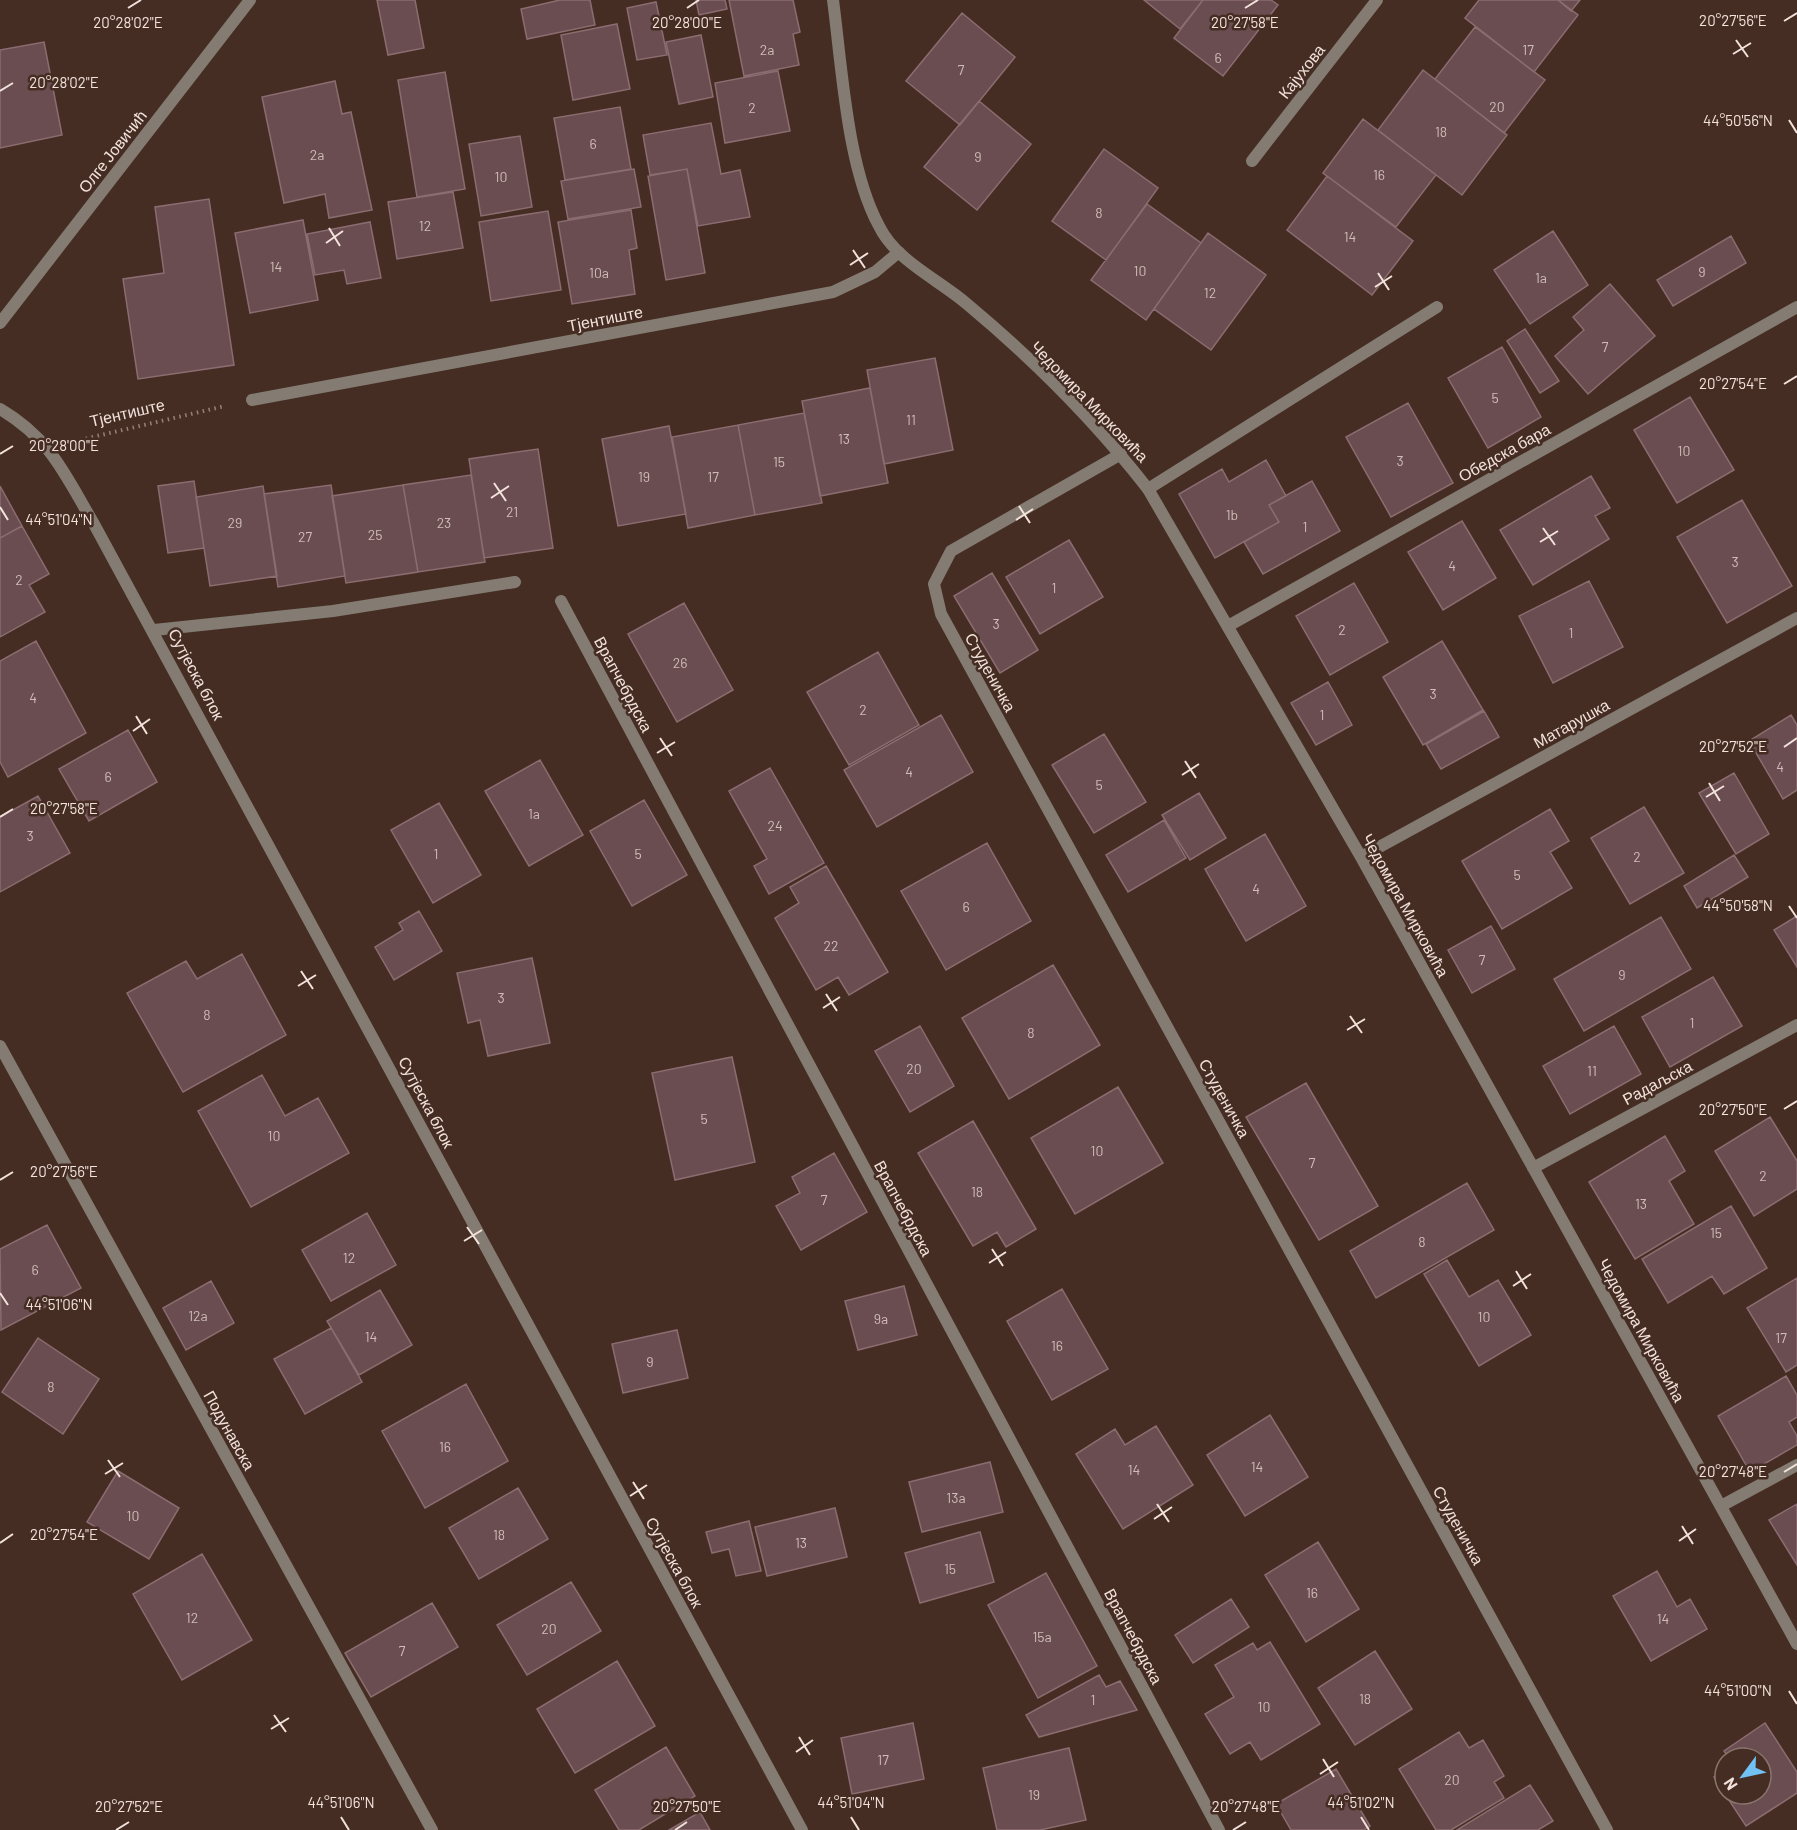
<svg xmlns="http://www.w3.org/2000/svg" width="1797" height="1830" font-family="Barlow,sans-serif">
	<rect width="100%" height="100%" fill="#452d23"/>
	<path fill="#6a4d50" stroke="#8b6c70" stroke-width="1.5" d="M377 0H415L424 48 388 55Z
		M560 0H590L595 25 527 39 521 9Z
		M696 0H725L727 9 699 15Z
		M729 0H793L800 32 793 34 799 65 744 76Z
		M1144 0H1203L1180 29Z
		M1203 0H1271L1278 5 1223 76 1174 38Z
		M1479 0H1558L1578 15 1534 72 1465 18Z
		M1558 0H1580L1571 11Z
		M656 2 667 55 637 60 627 8Z
		M962 13 1015 57 960 125 906 81Z
		M617 24 630 89 573 100 561 35Z
		M1475 27 1545 80 1504 133 1435 79Z
		M701 35 713 97 679 104 666 42Z
		M44 42 62 135 0 148V50Z
		M1423 70 1507 135 1462 195 1378 130Z
		M778 71 790 131 725 143 715 83Z
		M445 72 465 189 417 197 398 80Z
		M335 81 342 114 351 112 372 210 329 218 325 194 284 203 262 97Z
		M979 101 1031 144 977 210 924 167Z
		M620 107 631 169 565 180 554 118Z
		M1363 119 1436 175 1396 227 1323 173Z
		M711 123 721 174 740 170 750 217 698 226 687 169 650 175 643 135Z
		M520 136 532 207 481 216 469 144Z
		M1104 149 1158 188 1106 260 1052 221Z
		M634 169 641 207 568 219 561 181Z
		M687 169 705 273 666 280 648 176Z
		M1327 176 1413 241 1372 295 1287 230Z
		M453 192 463 248 397 259 388 202Z
		M209 199 234 365 138 379 123 279 164 273 155 207Z
		M1147 204 1201 243 1146 320 1091 280Z
		M631 210 637 248 629 250 635 294 572 304 558 222Z
		M548 211 561 290 491 301 479 222Z
		M303 220 318 300 250 313 235 233Z
		M370 222 381 278 347 284 344 270 315 275 307 234Z
		M1553 231 1588 285 1530 324 1494 270Z
		M1208 233 1266 275 1211 350 1154 309Z
		M1731 236 1746 263 1673 306 1657 280Z
		M1610 284 1655 336 1588 394 1555 356 1584 330 1573 317Z
		M1525 329 1559 381 1540 393 1507 341Z
		M1502 347 1541 417 1488 448 1448 378Z
		M935 358 953 450 884 464 867 370Z
		M870 388 888 483 820 496 802 401Z
		M1690 397 1734 470 1677 503 1634 430Z
		M1408 403 1453 483 1391 517 1346 437Z
		M804 413 822 503 755 515 738 425Z
		M738 425 755 515 688 528 672 437Z
		M669 426 686 514 618 526 602 439Z
		M538 449 553 548 484 558 469 459Z
		M1266 460 1286 496 1269 505 1279 522 1215 558 1179 494 1222 469 1229 482Z
		M471 475 485 562 418 572 403 485Z
		M1591 476 1610 508 1595 516 1609 539 1533 585 1500 530Z
		M194 481 204 548 168 553 158 486Z
		M1312 481 1340 531 1263 574 1244 542 1279 522 1269 505Z
		M331 485 345 576 278 587 264 494Z
		M403 485 418 572 346 583 332 496Z
		M0 486 22 526 0 538Z
		M263 486 277 576 210 586 196 497Z
		M1742 500 1792 586 1727 623 1677 537Z
		M1462 521 1496 578 1443 610 1408 552Z
		M22 526 49 574 29 585 45 612 0 637V538Z
		M1069 540 1103 597 1040 634 1006 577Z
		M992 573 1038 650 1000 673 954 596Z
		M1589 581 1623 647 1553 683 1519 616Z
		M1354 583 1388 642 1330 675 1296 616Z
		M684 603 733 690 677 722 628 634Z
		M36 641 86 733 8 777 0 762V661Z
		M1442 641 1483 710 1423 745 1383 677Z
		M878 652 919 725 849 765 807 692Z
		M1328 682 1352 725 1316 745 1291 703Z
		M1484 711 1499 737 1441 769 1426 744Z
		M941 715 973 772 877 827 844 770Z
		M1791 715 1797 725V790L1783 799 1749 741Z
		M128 730 157 782 89 821 59 769Z
		M1104 734 1146 802 1094 833 1052 765Z
		M540 760 583 835 529 866 485 791Z
		M770 768 824 863 769 894 754 866 767 859 729 791Z
		M1734 773 1769 834 1736 854 1699 793Z
		M1199 793 1226 838 1190 860 1162 815Z
		M38 796 70 853 0 892V817Z
		M644 800 687 875 632 906 590 831Z
		M439 803 481 875 433 903 391 830Z
		M1644 807 1684 873 1630 904 1591 838Z
		M1550 809 1569 841 1550 852 1572 888 1502 929 1462 861Z
		M1164 820 1186 858 1128 892 1106 855Z
		M1265 834 1306 906 1246 941 1205 869Z
		M987 843 1031 921 946 970 901 891Z
		M1734 855 1748 877 1697 908 1684 886Z
		M826 866 888 972 849 995 838 977 816 990 775 918 799 903 790 887Z
		M419 911 442 951 394 980 375 947 403 930 399 923Z
		M1797 916V967L1774 930Z
		M1661 917 1691 969 1584 1031 1554 979Z
		M1491 926 1515 969 1472 993 1448 950Z
		M242 954 286 1035 183 1092 127 993 186 961 197 979Z
		M532 958 550 1043 488 1056 480 1020 468 1023 457 973Z
		M1053 965 1100 1045 1009 1099 962 1018Z
		M1713 977 1742 1026 1670 1067 1642 1017Z
		M920 1026 954 1086 910 1112 875 1051Z
		M1614 1026 1641 1074 1570 1114 1543 1066Z
		M732 1057 755 1162 675 1180 652 1073Z
		M262 1075 285 1116 318 1098 349 1153 251 1207 198 1111Z
		M1306 1083 1378 1206 1319 1240 1246 1117Z
		M1118 1087 1163 1163 1075 1214 1031 1138Z
		M1770 1117 1797 1161V1189L1754 1216 1715 1151Z
		M973 1121 1036 1229 1006 1247 997 1232 973 1246 918 1153Z
		M1665 1136 1685 1171 1669 1181 1694 1224 1635 1259 1589 1182Z
		M834 1153 867 1212 801 1250 776 1206 800 1193 792 1177Z
		M1467 1183 1494 1230 1376 1298 1350 1251Z
		M1731 1206 1767 1268 1724 1294 1712 1276 1668 1303 1642 1259Z
		M367 1213 396 1265 331 1301 302 1250Z
		M47 1225 81 1288 1 1330 0 1249Z
		M1447 1260 1469 1297 1498 1280 1531 1335 1479 1366 1424 1274Z
		M1797 1278V1365L1786 1372 1747 1308Z
		M211 1281 234 1323 186 1350 163 1308Z
		M904 1286 917 1335 858 1350 845 1301Z
		M1062 1289 1108 1369 1052 1400 1007 1321Z
		M380 1290 412 1345 359 1375 327 1321Z
		M331 1328 362 1382 305 1414 274 1359Z
		M677 1330 688 1378 623 1393 612 1344Z
		M38 1338 99 1379 63 1434 2 1392Z
		M1786 1376 1797 1395V1417L1789 1422 1797 1436V1445L1750 1472 1718 1416Z
		M466 1384 508 1461 425 1508 382 1431Z
		M1270 1415 1308 1477 1245 1516 1207 1455Z
		M1156 1426 1193 1485 1123 1529 1076 1454 1115 1429 1125 1445Z
		M990 1462 1003 1512 922 1532 909 1482Z
		M118 1471 179 1508 149 1559 87 1522Z
		M518 1488 548 1539 479 1579 449 1528Z
		M1797 1504V1565L1769 1520Z
		M835 1508 847 1557 767 1576 755 1527Z
		M749 1521 761 1571 736 1576 729 1549 712 1553 706 1532Z
		M980 1532 994 1582 920 1603 905 1553Z
		M1318 1542 1359 1609 1306 1642 1265 1575Z
		M202 1554 252 1640 182 1680 133 1594Z
		M1657 1571 1677 1607 1690 1599 1707 1629 1651 1661 1613 1596Z
		M1046 1573 1097 1666 1038 1698 988 1605Z
		M571 1582 601 1631 527 1675 497 1625Z
		M1231 1599 1249 1627 1193 1663 1175 1635Z
		M432 1603 458 1647 371 1697 345 1653Z
		M1270 1642 1320 1724 1261 1760 1250 1742 1230 1754 1205 1714 1234 1697 1215 1665 1253 1643 1257 1650Z
		M1375 1651 1412 1709 1355 1745 1318 1688Z
		M617 1661 655 1726 575 1773 537 1709Z
		M1099 1675 1106 1687 1120 1681 1137 1710 1039 1737 1026 1715Z
		M913 1723 924 1779 852 1794 841 1738Z
		M1765 1723 1797 1772V1793L1746 1826 1725 1794H1761V1758H1729L1724 1751Z
		M1459 1732 1469 1748 1483 1740 1504 1776 1494 1782 1504 1798 1451 1830H1436L1399 1769Z
		M666 1747 695 1796 639 1830H619L595 1790Z
		M1069 1748 1086 1820 1040 1830H997L983 1768Z
		M1336 1769 1370 1826 1364 1830H1291L1276 1804Z
		M1725 1770V1794L1714 1777Z
		M1530 1785 1553 1821 1538 1830H1457Z
		M700 1812 710 1830H669Z"/>
	<g fill="none" stroke-linecap="round" stroke-linejoin="round">
		<path stroke="#958178" stroke-width="4" stroke-dasharray="1.5 4.5" stroke-linecap="butt" d="M80 440 225 406"/>
		<path stroke="#847c72" stroke-width="12" d="M1148 489 1437 307
			M154 630 333 611 515 582
			M1721 1506 1797 1465"/>
		<path stroke="#847c72" stroke-width="12" d="M833 0C842 68 847 167 879 226 896 261 938 279 967 304 1033 359 1095 421 1148 489L1361 857 1797 1644
			M1252 161 1377 0
			M252 400 833 292 875 272 899 252
			M0 409C51 439 65 475 94 524L802 1830
			M1121 454 951 551 934 584 941 614 1607 1830
			M561 601 1219 1830
			M1228 626 1797 307
			M1361 857 1797 618
			M0 1046 432 1830
			M1533 1168 1797 1025"/>
		<path stroke="#847c72" stroke-width="12" d="M0 323 250 0"/>
	</g>
	<path fill="none" stroke="#f2e2db" stroke-width="2" d="M128 8 141 0M687 8 699 0M1245 8 1258 0M1784 21 1797 13M1736 40 1748 57M1733 54 1751 43M0 91 13 83M1789 120 1797 133M329 228 340 246M326 243 343 231M853 250 865 268M850 265 868 253M1378 273 1389 290M1375 287 1392 276M1784 384 1797 376M0 454 13 446M494 483 506 501M491 498 509 486M1019 506 1030 523M0 507 8 520M1016 520 1033 509M1543 528 1555 545M1540 542 1558 531M136 716 147 734M133 731 150 719M660 738 672 756M1784 747 1797 738M657 753 675 742M1185 761 1196 778M1182 775 1199 764M1709 783 1720 801M1706 797 1724 786M0 817 13 809M1789 906 1797 918M301 971 313 989M298 986 316 975M826 994 837 1011M823 1008 840 997M1350 1016 1362 1033M1347 1030 1365 1019M1784 1109 1797 1101M0 1180 13 1172M467 1227 479 1244M464 1241 482 1230M992 1249 1003 1266M989 1263 1006 1252M1516 1271 1527 1289M1513 1286 1531 1274M0 1293 8 1305M108 1460 120 1477M1784 1472 1797 1464M105 1474 123 1463M633 1482 644 1499M630 1496 647 1485M1157 1504 1169 1522M1154 1519 1172 1507M1682 1526 1693 1544M1679 1541 1696 1529M0 1543 13 1534M1789 1691 1797 1704M274 1715 286 1732M271 1729 289 1718M799 1737 810 1755M796 1752 813 1740M1323 1759 1334 1777M1320 1774 1338 1762M341 1817 349 1830M851 1817 859 1830M1361 1817 1369 1830M116 1830 129 1822M675 1830 687 1822M1233 1830 1246 1822"/>
	<g text-anchor="middle" dominant-baseline="central" stroke-width="5" stroke-linejoin="round" paint-order="stroke">
		<g font-size="14" fill="#d0bdb8">
			<text x="767" y="49">2a</text>
			<text x="1528" y="49">17</text>
			<text x="1218" y="57">6</text>
			<text x="961" y="69">7</text>
			<text x="1497" y="106">20</text>
			<text x="752" y="107">2</text>
			<text x="1441" y="131">18</text>
			<text x="593" y="143">6</text>
			<text x="317" y="154">2a</text>
			<text x="978" y="156">9</text>
			<text x="1379" y="174">16</text>
			<text x="501" y="176">10</text>
			<text x="1099" y="212">8</text>
			<text x="425" y="225">12</text>
			<text x="1350" y="236">14</text>
			<text x="276" y="266">14</text>
			<text x="1140" y="270">10</text>
			<text x="1702" y="271">9</text>
			<text x="599" y="272">10a</text>
			<text x="1541" y="277">1a</text>
			<text x="1210" y="292">12</text>
			<text x="1605" y="346">7</text>
			<text x="1495" y="397">5</text>
			<text x="911" y="419">11</text>
			<text x="844" y="438">13</text>
			<text x="1684" y="450">10</text>
			<text x="1400" y="460">3</text>
			<text x="779" y="461">15</text>
			<text x="644" y="476">19</text>
			<text x="713" y="476">17</text>
			<text x="512" y="511">21</text>
			<text x="1232" y="514">1b</text>
			<text x="235" y="522">29</text>
			<text x="444" y="522">23</text>
			<text x="1305" y="526">1</text>
			<text x="375" y="534">25</text>
			<text x="305" y="536">27</text>
			<text x="1735" y="561">3</text>
			<text x="1452" y="565">4</text>
			<text x="19" y="579">2</text>
			<text x="1054" y="587">1</text>
			<text x="996" y="623">3</text>
			<text x="1342" y="629">2</text>
			<text x="1571" y="632">1</text>
			<text x="680" y="662">26</text>
			<text x="1433" y="693">3</text>
			<text x="33" y="697">4</text>
			<text x="863" y="709">2</text>
			<text x="1322" y="714">1</text>
			<text x="1780" y="766">4</text>
			<text x="909" y="771">4</text>
			<text x="108" y="776">6</text>
			<text x="1099" y="784">5</text>
			<text x="534" y="813">1a</text>
			<text x="775" y="825">24</text>
			<text x="30" y="835">3</text>
			<text x="436" y="853">1</text>
			<text x="638" y="853">5</text>
			<text x="1637" y="856">2</text>
			<text x="1517" y="874">5</text>
			<text x="1256" y="888">4</text>
			<text x="966" y="906">6</text>
			<text x="831" y="945">22</text>
			<text x="1482" y="959">7</text>
			<text x="1622" y="974">9</text>
			<text x="501" y="997">3</text>
			<text x="207" y="1014">8</text>
			<text x="1692" y="1022">1</text>
			<text x="1031" y="1032">8</text>
			<text x="914" y="1068">20</text>
			<text x="1592" y="1070">11</text>
			<text x="704" y="1118">5</text>
			<text x="274" y="1135">10</text>
			<text x="1097" y="1150">10</text>
			<text x="1312" y="1162">7</text>
			<text x="1763" y="1175">2</text>
			<text x="977" y="1191">18</text>
			<text x="824" y="1199">7</text>
			<text x="1641" y="1203">13</text>
			<text x="1716" y="1232">15</text>
			<text x="1422" y="1241">8</text>
			<text x="349" y="1257">12</text>
			<text x="35" y="1269">6</text>
			<text x="198" y="1315">12a</text>
			<text x="1484" y="1316">10</text>
			<text x="881" y="1318">9a</text>
			<text x="371" y="1336">14</text>
			<text x="1781" y="1337">17</text>
			<text x="1057" y="1345">16</text>
			<text x="650" y="1361">9</text>
			<text x="51" y="1386">8</text>
			<text x="445" y="1446">16</text>
			<text x="1257" y="1466">14</text>
			<text x="1134" y="1469">14</text>
			<text x="956" y="1497">13a</text>
			<text x="133" y="1515">10</text>
			<text x="499" y="1534">18</text>
			<text x="801" y="1542">13</text>
			<text x="950" y="1568">15</text>
			<text x="1312" y="1592">16</text>
			<text x="192" y="1617">12</text>
			<text x="1663" y="1618">14</text>
			<text x="549" y="1628">20</text>
			<text x="1042" y="1636">15a</text>
			<text x="402" y="1650">7</text>
			<text x="1365" y="1698">18</text>
			<text x="1093" y="1699">1</text>
			<text x="1264" y="1706">10</text>
			<text x="883" y="1759">17</text>
			<text x="1452" y="1779">20</text>
			<text x="1034" y="1794">19</text>
		</g>
		<g font-size="16" fill="#f2e2db" stroke="#452d23">
			<text transform="translate(1301 71) rotate(-52)">Кајухова</text>
			<text transform="translate(112 151) rotate(-52)">Олге Јовичић</text>
			<text transform="translate(605 318) rotate(-11)">Тјентиште</text>
			<text transform="translate(1090 401) rotate(46)">Чедомира Мирковића</text>
			<text transform="translate(127 412) rotate(-13)">Тјентиште</text>
			<text transform="translate(1504 452) rotate(-29)">Обедска бара</text>
			<text transform="translate(991 672) rotate(61)">Студеничка</text>
			<text transform="translate(197 674) rotate(62)">Сутјеска блок</text>
			<text transform="translate(624 684) rotate(62)">Врапчебрдска</text>
			<text transform="translate(1571 723) rotate(-29)">Матарушка</text>
			<text transform="translate(1406 905) rotate(61)">Чедомира Мирковића</text>
			<text transform="translate(1657 1082) rotate(-28)">Радаљска</text>
			<text transform="translate(1225 1098) rotate(61)">Студеничка</text>
			<text transform="translate(427 1102) rotate(62)">Сутјеска блок</text>
			<text transform="translate(904 1208) rotate(62)">Врапчебрдска</text>
			<text transform="translate(1642 1330) rotate(61)">Чедомира Мирковића</text>
			<text transform="translate(230 1430) rotate(61)">Подунавска</text>
			<text transform="translate(1459 1525) rotate(61)">Студеничка</text>
			<text transform="translate(675 1562) rotate(61)">Сутјеска блок</text>
			<text transform="translate(1134 1636) rotate(62)">Врапчебрдска</text>
		</g>
	</g>
	<g font-size="15" text-anchor="middle" fill="#f2e2db" stroke="#452d23" stroke-width="5" stroke-linejoin="round" paint-order="stroke">
		<text x="1733" y="26">20°27'56"E</text>
		<text x="128" y="28">20°28'02"E</text>
		<text x="687" y="28">20°28'00"E</text>
		<text x="1245" y="28">20°27'58"E</text>
		<text x="64" y="88">20°28'02"E</text>
		<text x="1738" y="126">44°50'56"N</text>
		<text x="1733" y="389">20°27'54"E</text>
		<text x="64" y="451">20°28'00"E</text>
		<text x="59" y="525">44°51'04"N</text>
		<text x="1733" y="752">20°27'52"E</text>
		<text x="64" y="814">20°27'58"E</text>
		<text x="1738" y="911">44°50'58"N</text>
		<text x="1733" y="1115">20°27'50"E</text>
		<text x="64" y="1177">20°27'56"E</text>
		<text x="59" y="1310">44°51'06"N</text>
		<text x="1733" y="1477">20°27'48"E</text>
		<text x="64" y="1540">20°27'54"E</text>
		<text x="1738" y="1696">44°51'00"N</text>
		<text x="341" y="1808">44°51'06"N</text>
		<text x="851" y="1808">44°51'04"N</text>
		<text x="1361" y="1808">44°51'02"N</text>
		<text x="129" y="1812">20°27'52"E</text>
		<text x="687" y="1812">20°27'50"E</text>
		<text x="1246" y="1812">20°27'48"E</text>
	</g>
	<g transform="translate(1743 1776) rotate(237)"><circle r="28" fill="#452d23" stroke="#8a756d" stroke-width="1.5"/>
	<path d="M0-4.5L10 22L0 15L-10 22Z" fill="#72c1f5"/>
	<text y="-9" font-size="16" font-weight="bold" text-anchor="middle" fill="#f2e2db">N</text>
	</g>
</svg>
